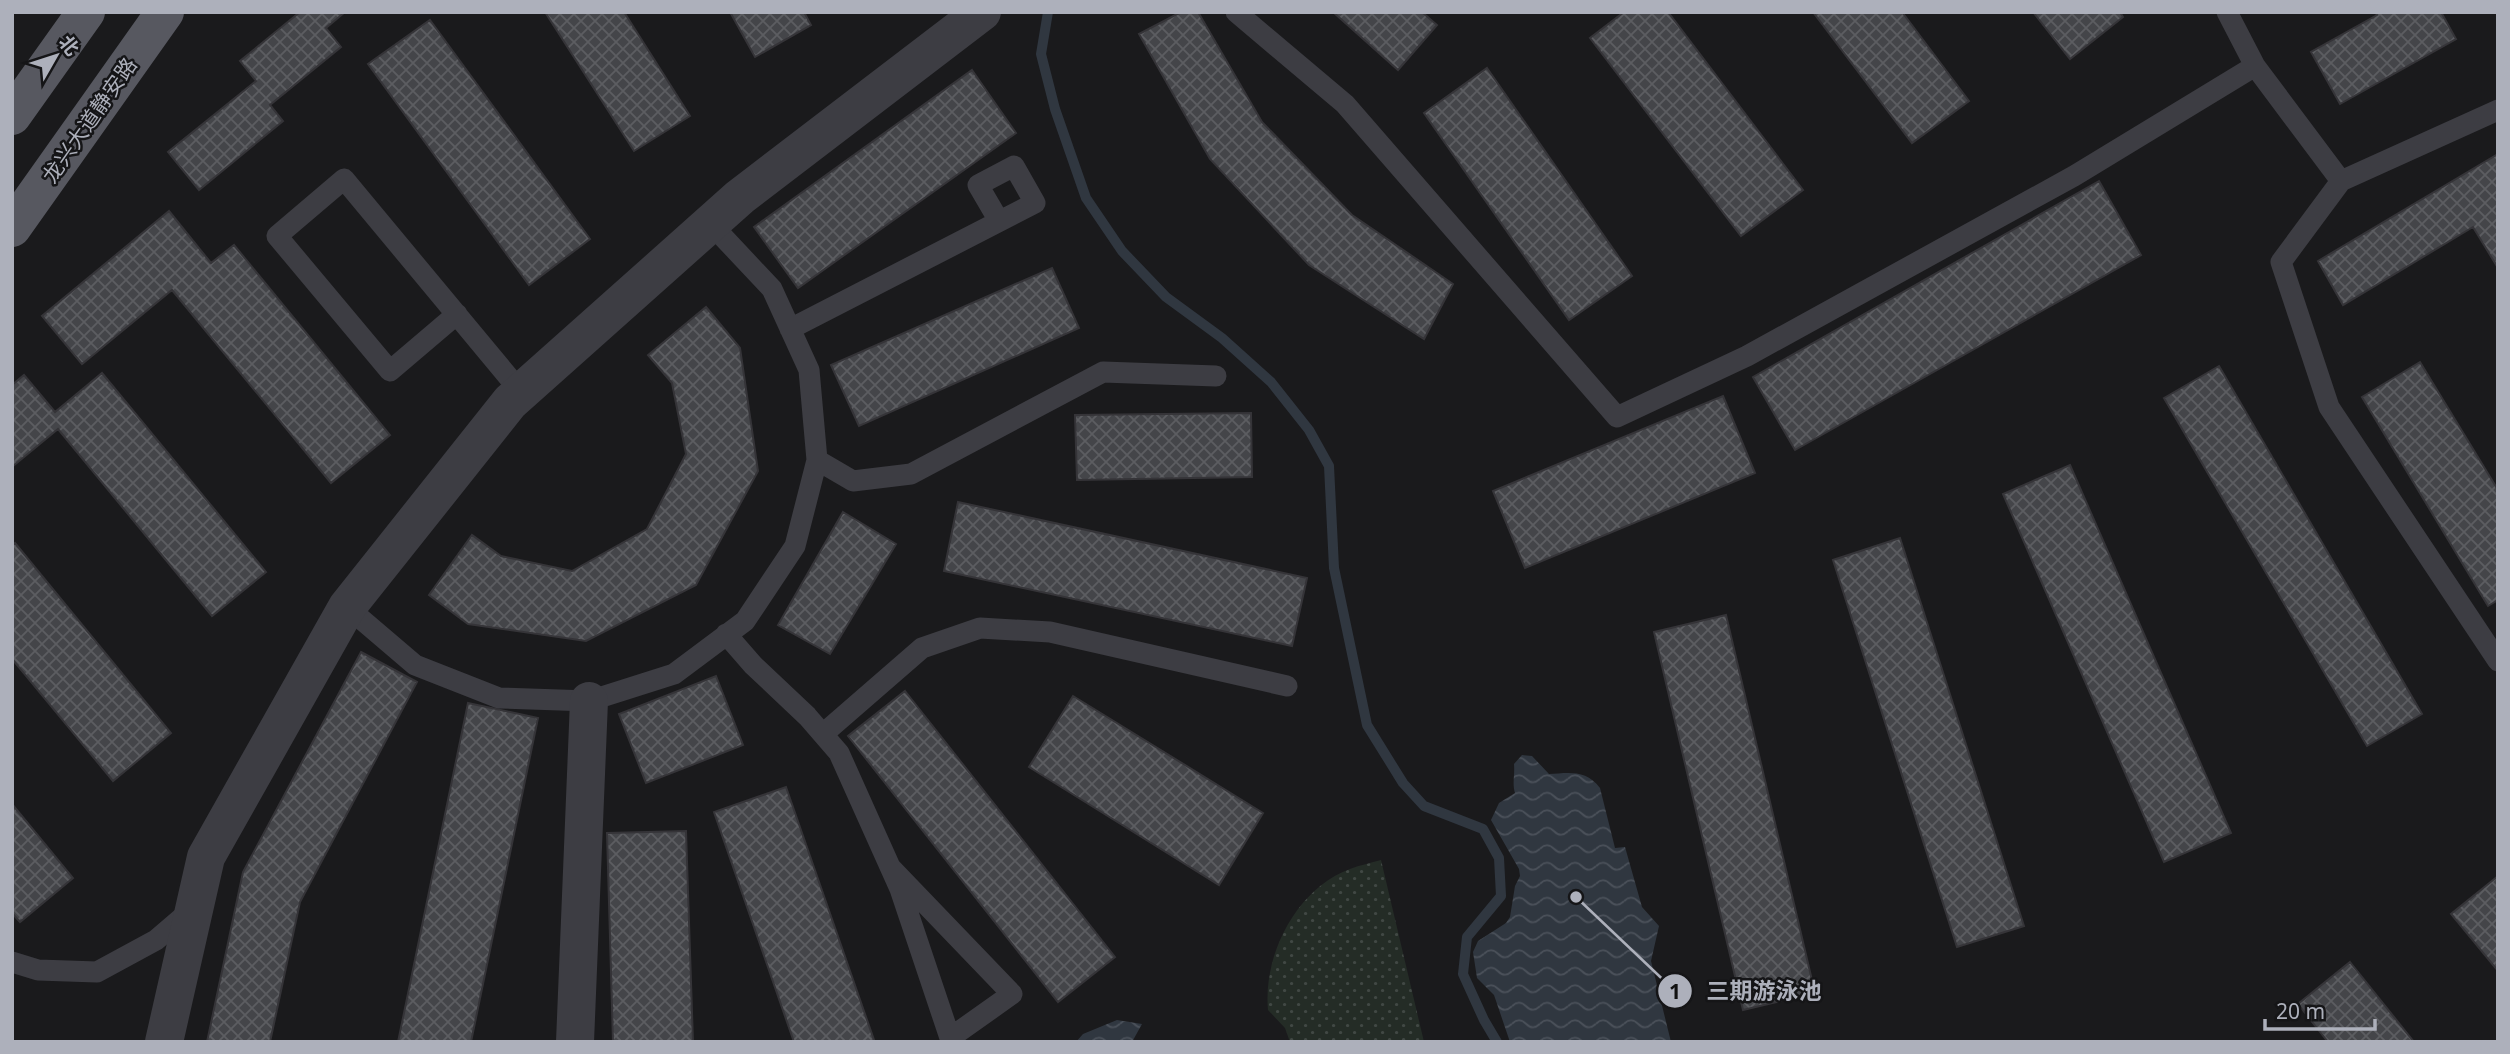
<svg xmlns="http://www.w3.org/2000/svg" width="2510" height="1054" font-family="'Noto Sans','Noto Sans SC',sans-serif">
	<defs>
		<pattern id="grass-dots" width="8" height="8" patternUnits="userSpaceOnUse" patternTransform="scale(1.75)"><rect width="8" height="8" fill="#242c26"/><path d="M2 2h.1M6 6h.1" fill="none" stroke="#414844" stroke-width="1.8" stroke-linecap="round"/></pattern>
		<pattern id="water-waves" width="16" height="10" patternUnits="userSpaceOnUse" patternTransform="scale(1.75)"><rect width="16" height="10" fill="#303740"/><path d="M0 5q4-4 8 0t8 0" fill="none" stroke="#4b515a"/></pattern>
		<pattern id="building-cross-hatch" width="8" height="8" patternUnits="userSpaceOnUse" patternTransform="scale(1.75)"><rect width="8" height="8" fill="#444549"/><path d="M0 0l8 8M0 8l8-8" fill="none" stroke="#5c5d61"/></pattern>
	</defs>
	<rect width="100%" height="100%" fill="#1a1a1c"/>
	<path fill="url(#grass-dots)" d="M1381 860 1424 1042H1290L1285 1028 1268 1010C1263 955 1296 889 1350 869 1360 865 1371 863 1381 860Z"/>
	<path fill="url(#water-waves)" d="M1522 755 1532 756 1549 774C1568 773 1586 769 1600 788L1615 848 1625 847 1642 907 1659 926 1651 961 1671 1042H1510L1494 995 1477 978 1473 952 1478 941 1506 923 1510 917 1515 886 1520 876 1519 869 1491 820 1499 803 1515 793C1512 783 1515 775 1514 764Z
		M1117 1020 1142 1024 1132 1042H1076L1083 1034Z"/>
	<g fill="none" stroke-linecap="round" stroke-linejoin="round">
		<path stroke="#303740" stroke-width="10" d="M1048 12 1041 54 1055 109 1086 198 1122 251 1166 297 1222 338 1271 382 1309 430 1329 466 1334 568 1367 725 1403 783 1424 806 1483 829 1499 858 1501 896 1467 937 1463 974 1484 1020 1497 1042"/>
	</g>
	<path fill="url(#building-cross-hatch)" stroke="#353438" stroke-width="2" d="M300 12H345L326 28 341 47 270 105 283 121 199 190 168 152 256 81 240 61Z
		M545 12H624L690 116 634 151Z
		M730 12H804L811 25 755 57Z
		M1181 12H1198L1262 122 1352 215 1453 284 1424 339 1309 265 1210 159 1139 34Z
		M1333 12H1422L1437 25 1398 70Z
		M1624 12H1668L1803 190 1741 236 1590 38Z
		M1813 12H1902L1969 101 1912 143Z
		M2033 12H2120L2123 17 2070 59Z
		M2375 12H2441L2456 39 2340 104 2311 52 2377 15Z
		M430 20 590 239 529 285 368 64Z
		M1487 68 1632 276 1569 320 1424 113Z
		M972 70 1016 133 798 288 754 227Z
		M2498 154V268L2473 227 2343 305 2318 261Z
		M2099 181 2141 255 1795 450 1753 377Z
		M169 211 211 263 234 245 390 435 331 483 172 290 82 364 42 316Z
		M1052 268 1079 328 859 426 831 365Z
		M706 307 740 348 758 471 696 585 586 641 468 624 429 595 472 535 501 556 572 571 647 529 686 454 672 383 648 355Z
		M2420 362 2498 490V600L2488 606 2362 397Z
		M2219 366 2422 714 2367 746 2164 398Z
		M102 373 266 572 212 616 58 429 12 467V385L24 375 55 412Z
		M1723 396 1755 473 1525 568 1493 491Z
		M1251 413 1252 477 1077 480 1075 415Z
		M2070 465 2231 833 2164 862 2003 494Z
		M958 502 1307 578 1292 646 944 571Z
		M843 512 896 544 830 654 778 625Z
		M1900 538 2024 926 1957 947 1833 560Z
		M15 543 171 733 113 781 12 659V546Z
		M1726 615 1815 993 1743 1010 1654 632Z
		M361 652 417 682 300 902 270 1042H207L243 872Z
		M716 676 743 745 646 783 619 714Z
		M905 691 1115 957 1058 1002 848 736Z
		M1073 696 1263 813 1219 885 1029 767Z
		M468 703 538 718 471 1042H398Z
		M786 787 874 1040 869 1042H794L714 812Z
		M12 804 73 878 20 922 12 913Z
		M686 831 693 1042H613L607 833Z
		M2498 876V971L2451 914Z
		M2350 962 2414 1042H2328L2298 1004Z"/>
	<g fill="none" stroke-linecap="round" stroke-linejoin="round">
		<path stroke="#3d3d43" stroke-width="21" d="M1236 12 1345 104 1617 417 1747 356 2074 176 2255 66
			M2227 12 2255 66 2341 181
			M2498 110 2341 181 2281 262 2329 407 2498 661
			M457 314 390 371 277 236 344 179 521 392
			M790 329 1035 203 1014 166 978 185 999 221
			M817 460 853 481 911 474 1103 372 1216 376
			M347 607 415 665 499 698 589 701 674 674 745 621 795 546 817 460 809 370 772 289 710 223
			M726 634 753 665 807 716 839 753 900 889 950 1038 1012 994 891 868
			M823 734 922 648 980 628 1050 632 1287 686
			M12 962 38 970 97 972 156 940 191 910"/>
		<path stroke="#3d3d43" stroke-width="38" d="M164 1042 206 857 347 607 510 402 740 197 982 12
			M575 1042 589 701"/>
		<path stroke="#575860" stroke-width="38" d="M12 116 86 12
			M12 228 165 12"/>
	</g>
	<g text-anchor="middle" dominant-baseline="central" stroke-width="5" stroke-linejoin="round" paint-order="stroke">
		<g font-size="21" fill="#adb0bb" stroke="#151517">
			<text transform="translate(89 120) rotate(-55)">龙兴大道静安路</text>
		</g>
	</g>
	<path fill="none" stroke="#adb0bb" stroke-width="2.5" d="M1576 897L1675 991"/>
	<g fill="#adb0bb" stroke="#151517" stroke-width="2.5">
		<circle cx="1576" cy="897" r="7"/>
		<circle cx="1675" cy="991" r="18"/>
	</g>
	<g font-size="21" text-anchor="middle" font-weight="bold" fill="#111">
		<text x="1675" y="999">1</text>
	</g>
	<g font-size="23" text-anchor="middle" font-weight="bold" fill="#adb0bb" stroke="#151517" stroke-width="5" stroke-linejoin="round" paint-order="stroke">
		<text x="1764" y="999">三期游泳池</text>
	</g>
	<rect width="2510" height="1054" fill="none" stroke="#adb0bb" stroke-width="28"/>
	<g transform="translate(56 56) rotate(51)" stroke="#151517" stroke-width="5" paint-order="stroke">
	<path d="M0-5L12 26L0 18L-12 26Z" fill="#adb0bb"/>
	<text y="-10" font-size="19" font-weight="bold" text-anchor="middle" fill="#adb0bb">北</text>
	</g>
	<path d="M2265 1019v10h110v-10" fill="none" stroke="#adb0bb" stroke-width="3.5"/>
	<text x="2276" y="1019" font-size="21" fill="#adb0bb" stroke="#151517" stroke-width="5" paint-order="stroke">20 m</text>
</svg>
